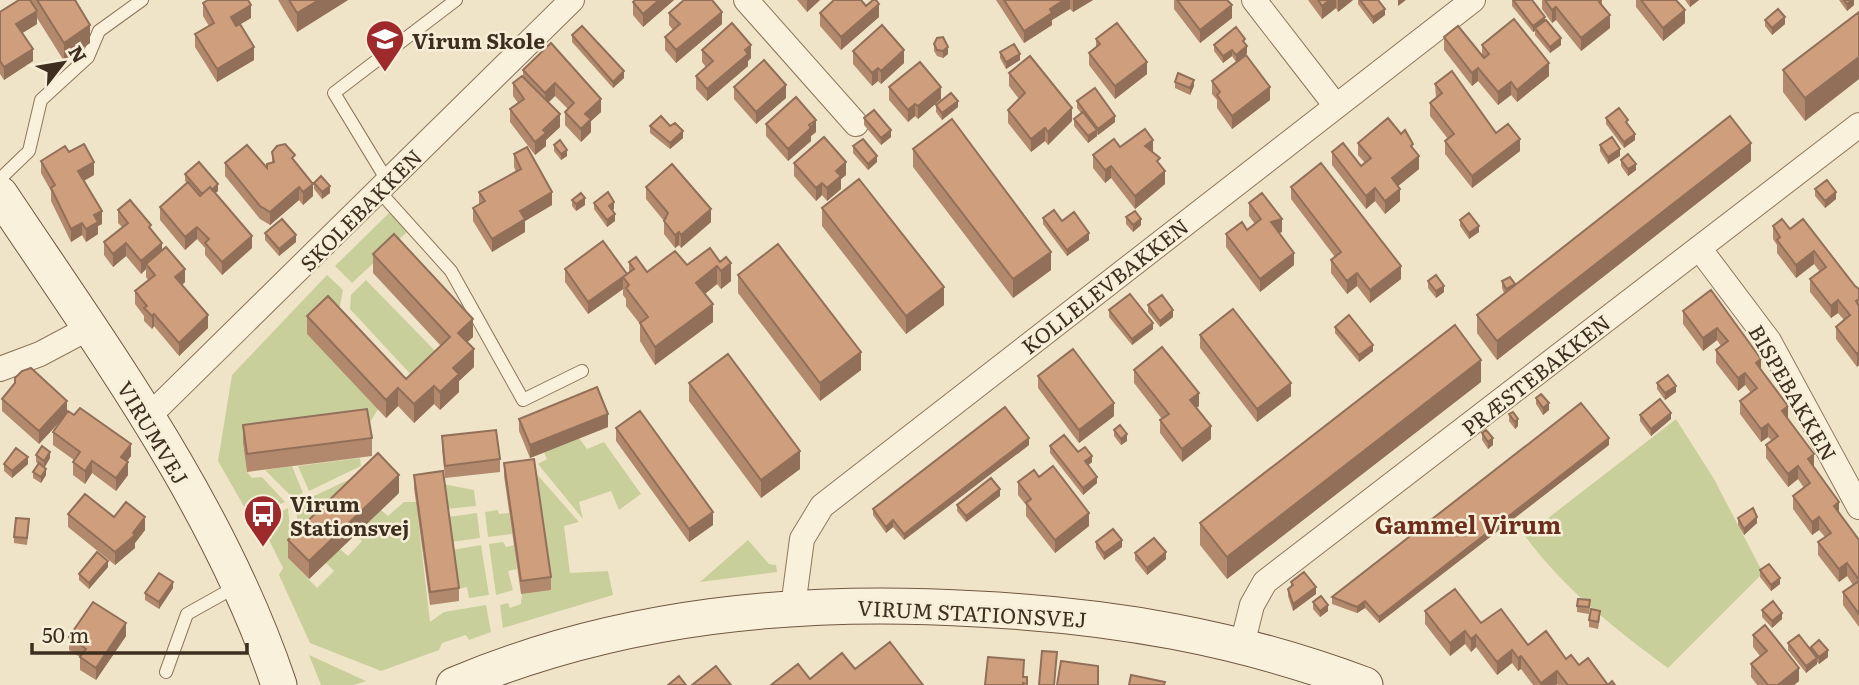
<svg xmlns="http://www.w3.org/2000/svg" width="1859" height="685" font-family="Literata,serif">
	<rect width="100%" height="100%" fill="#f0e4c8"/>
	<path fill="#c9cf9b" d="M390 212 409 230 352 283 335 266Z
		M327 275 343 290 339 311 378 409 367 427 243 443 247 472 252 478 262 477 285 502 250 517 218 461 232 375Z
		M366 280 441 357 415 379 350 309 351 295Z
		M1676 419 1714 479 1763 573 1668 668C1615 629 1564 589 1525 536Z
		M579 438 587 449 604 442 641 494 619 510 611 491 579 502 583 519 538 464 547 459 544 452Z
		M360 458 361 466 309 491 298 466Z
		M292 466 303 493 293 498 265 470Z
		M534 471 579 522 564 526 570 573 608 571 613 595 503 628 500 605 508 603 510 608 521 604Z
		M365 472 321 515 312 497Z
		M443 484 474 490 476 506 446 509Z
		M305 500 320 527 299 547 296 505Z
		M404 502H416L430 622 444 612 486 605 491 632 469 640 466 635 442 643 439 650 381 671 310 643 279 575 283 568 260 522 288 508 291 543 288 547 292 554 288 558 317 588 334 571 326 563 340 549 348 556 362 541 355 535 381 510 388 516Z
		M498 510 499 514 509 513 512 534 488 537 485 512Z
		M477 513 480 538 451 542 448 517Z
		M748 540 769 564 776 565 777 572 700 582Z
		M503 542 506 547 514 545 517 569 508 571 513 590 496 595 489 544Z
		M481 545 489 595 469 598 467 587 458 589 452 550Z
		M309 655 366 681 354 685H321Z"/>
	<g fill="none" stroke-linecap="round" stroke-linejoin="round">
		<g stroke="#8d765c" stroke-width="14">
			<path id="lane" d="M0 179 29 151 41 100 88 57 99 31 142 0
				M388 182 334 93 456 0
				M379 191 451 271 523 400 582 371
				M166 672 187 614 237 586"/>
		</g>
		<g stroke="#8d765c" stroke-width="26">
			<path id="street" d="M746 0 856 124
				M1254 0 1336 106
				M1699 248 1769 341 1859 507
				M0 369 40 354 89 328
				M147 418 572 0
				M793 607 802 539 822 506 1473 0
				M1242 645 1252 605 1265 582 1859 125"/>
		</g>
		<g stroke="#6f573f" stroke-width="37">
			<path id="secondary" d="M0 194C104 350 219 506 279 685
				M454 685C620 615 798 598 978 609 1114 616 1237 637 1365 685"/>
		</g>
		<use href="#lane" stroke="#faf1dc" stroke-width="12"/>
		<use href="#street" stroke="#faf1dc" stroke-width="24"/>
		<use href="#secondary" stroke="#faf1dc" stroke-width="35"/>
	</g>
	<path fill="#b2896c" d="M19 0H77L75 1 90 43 64 61 37 18V24L22 33 33 61 4 80 0 74V12Z
		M278 0H348L297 32Z
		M674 0 643 27 633 15V2Z
		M797 0H820L807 12Z
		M996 0H1093L1073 12 1070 9 1052 20V25L1024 43Z
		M1174 0H1227L1232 18 1200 43 1174 9Z
		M1308 0H1353L1338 12 1336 8 1322 19Z
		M1358 0H1378L1385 15 1373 24 1358 4Z
		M1512 0H1532L1561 45 1550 53 1535 35V31L1533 32 1512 6Z
		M1542 0H1602V5L1610 28 1581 51 1556 20 1552 23 1542 9Z
		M1636 0H1676L1685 23 1663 41 1636 7Z
		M1685 0H1699L1690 7Z
		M1839 0H1854V5L1847 11Z
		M203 3 251 18 240 24 254 60 217 82 195 47V34L209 26 203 16Z
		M866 6 879 17 841 50 820 26V13Z
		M1859 12V79L1805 121 1783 92V70Z
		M669 13 722 24 676 63 665 50V37L673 30 669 25Z
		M1765 20 1785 24 1772 35 1765 26Z
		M572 35 624 78 613 88 572 42Z
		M1444 37 1482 57V45L1549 76 1517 102 1511 95 1498 105 1478 81 1472 86 1444 50Z
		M1096 39 1147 74 1115 99 1089 65V53L1096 47Z
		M551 43 601 112 591 121V132L581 142 565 125V112L568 109 555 96 548 102 560 127 546 140V146L535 155 510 122V109L518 103 513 96V83L523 76V70Z
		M1245 43 1247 53 1236 62 1232 56 1223 63 1214 51V45Z
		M934 44 948 54 943 58 937 56 934 51Z
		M702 50 751 58 748 61V66L707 101 696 89V76L706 67 702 62Z
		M853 51 904 63 881 84 878 81 872 86 853 64Z
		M1000 52 1020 60 1006 69 1000 58Z
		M1009 73 1072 121 1048 145 1045 141 1031 152 1008 123V110L1019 99 1009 86Z
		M1212 81 1270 100 1232 129 1217 108V100L1212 94Z
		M1175 82 1194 86 1190 95 1175 88Z
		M1435 84 1520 151 1472 188 1445 154V141L1448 139 1430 116V103L1436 98Z
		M734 87 786 98 756 124 734 99Z
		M889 87 941 99 918 119 915 116 908 122 889 100Z
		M1077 101 1115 122 1098 135 1097 134V136L1088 143 1074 126V119L1081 113 1077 108Z
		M936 105 958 107 942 120 936 112Z
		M864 118 891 137 881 145 864 125Z
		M1606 118 1628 125 1635 140 1624 148 1606 124Z
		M766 124 816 132 811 136V141L788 161 766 136Z
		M650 126H670L683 138 670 149 650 133Z
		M1358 143 1413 149 1419 169 1398 186 1400 201 1385 214 1375 201 1366 209 1332 165V152L1361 166 1365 163 1358 155Z
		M554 145 567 156 561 160 554 151Z
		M1600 145 1620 156 1608 164 1600 151Z
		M853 146 877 162 868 170 853 153Z
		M1120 147 1153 152 1160 165 1165 184 1135 209 1111 178 1105 183 1093 168V155Z
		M913 149 1051 270 1013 298 913 167Z
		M69 152 94 175 84 181 102 224 98 226V234L86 242 82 235 71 242 51 201V191L41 173V161Z
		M272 152 295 162 313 196 303 205 299 200 270 225 260 219 225 176V163L267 168 272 162Z
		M514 154 552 205 525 221V232L492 252 473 221V208L479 205V192L516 172 514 167Z
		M1621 160 1636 170 1628 176 1621 166Z
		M1751 161 1497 360 1477 333V315L1504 293 1502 288V281L1515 285Z
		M794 163 846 175 841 179V189L827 201 822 195 816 201 794 176Z
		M185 174 218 191 215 193 252 248 222 275 205 255V248L197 239 185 250 160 220V207L187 183 185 181Z
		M314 183 330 193 322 199 314 189Z
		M646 187 711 222 681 248 679 245 675 248 664 234V221L646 199Z
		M1291 187 1401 279 1370 303 1357 286 1347 294 1331 273V260L1335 257 1291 199Z
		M1815 189 1836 199 1825 208 1815 196Z
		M572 200 585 205 576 211 572 206Z
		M594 203 614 209 613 210 615 221 607 227 594 209Z
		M1249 203 1282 232 1279 233 1294 265 1260 292 1226 247V234L1247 230 1255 224 1249 216Z
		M822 208 944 305 906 334 822 226Z
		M118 210 151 230 162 251 185 282 182 285 208 328 179 356 154 326 152 329 144 321V316L135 304V291L148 280 146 277V269L141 274 126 256 113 267 104 255V242L122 227 118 223Z
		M1126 217 1141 225 1133 232 1126 224Z
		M1043 218 1062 221 1089 240 1067 256 1043 224Z
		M1460 220 1479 232 1469 239 1460 226Z
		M1773 226 1790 229 1859 289V365L1857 367 1836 339V327L1844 320 1838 313 1831 318 1810 292V279L1820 272 1814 264 1796 278 1777 253V245L1773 239Z
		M265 233 296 242 279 256 265 240Z
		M710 248 731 281 721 289 717 284 705 294 713 322 655 365 640 341V324L626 306V299L623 295V289L588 314 565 282V269L627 274 629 272V262L647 272 687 265Z
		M373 254 473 337 467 342 474 367 459 381V392L440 410 434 404 414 423 398 406 386 418 307 334V316L406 379 441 346 373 273Z
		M738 275 861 370 820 401 738 293Z
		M1428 281 1444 292 1436 298 1428 288Z
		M1711 290 1761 371 1839 513 1859 540V627L1843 605V592L1853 585 1847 576 1839 582 1818 555V542L1825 537 1819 530 1812 535 1793 509V496L1804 488 1798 479 1788 487 1766 458V445L1772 441 1768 437 1761 442 1740 414V401L1751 393 1745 385 1738 391 1716 363V350L1721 346 1717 340 1703 351 1683 324V311Z
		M1148 305 1173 317 1160 327 1148 312Z
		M1109 310 1153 329 1132 345 1109 317Z
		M1335 327 1373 351 1359 362 1335 333Z
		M1200 335 1291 396 1257 422 1200 348Z
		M1134 370 1199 406 1196 407 1211 439 1182 462 1160 433V420L1162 419 1134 383Z
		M1038 376 1114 416 1079 443 1038 388Z
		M1481 382 1227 579 1200 545V523Z
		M689 383 800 469 761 498 689 401Z
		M1657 383 1676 392 1665 400 1657 389Z
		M1536 398 1549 410 1543 415 1536 404Z
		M2 399 67 413 131 456 127 461 128 475 116 491 92 473 85 484 73 475V462L74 460 53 445V432L63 418 39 444 2 411Z
		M1509 414 1518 426 1515 429 1509 421Z
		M1640 415 1671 419 1651 436 1640 421Z
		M519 419 608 427 530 458 519 431Z
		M243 425 372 438V456L247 472 243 443Z
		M616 428 713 525 689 542 616 441Z
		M1114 430 1127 441 1121 445 1114 436Z
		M1482 433 1493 445 1488 449 1482 440Z
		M442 436 500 459V472L445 478 442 449Z
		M1029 445 904 540 893 527 886 533 873 515V509Z
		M1609 445 1379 623 1365 608 1357 613 1332 604V597Z
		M1050 446 1078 452 1092 462 1088 465 1097 483 1083 495 1050 453Z
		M36 455 50 458 45 467 46 475 41 483 33 478V472L38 464 36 462Z
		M504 463 551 577V590L521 594 504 476Z
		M4 464H28L12 478 4 471Z
		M414 475 459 588V601L430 605 414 488Z
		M1039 477 1089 526 1055 553 1026 516V505L1018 495V482Z
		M399 493 309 579 288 558V540Z
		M1000 496 966 522 957 511V505Z
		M68 514 114 517 145 530 135 543V548L115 565 68 527Z
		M1738 518 1757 523 1744 535 1738 525Z
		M29 526 27 545 14 543V537Z
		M1096 542 1122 547 1104 560 1096 548Z
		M1135 553 1166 559 1147 575 1135 560Z
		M108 567 89 589 79 580V574Z
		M1760 570 1780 584 1771 591 1760 577Z
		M1291 582 1316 594 1293 611 1288 596V589L1291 586Z
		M173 588 159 609 145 600V593Z
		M1313 602 1328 611 1320 617 1313 609Z
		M1577 606 1590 607 1589 614 1577 612Z
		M1762 610 1782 619 1772 628 1762 617Z
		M1425 611 1481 623 1528 645 1566 659 1579 665 1608 685H1615H1558L1557 684 1556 685H1533L1521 669 1518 671 1512 663 1497 675 1476 647 1471 652 1465 644 1450 656 1425 624Z
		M1600 618 1598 629 1589 627V620Z
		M1753 635 1799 681 1794 685H1757L1751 677V664L1760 656 1753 647Z
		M126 636 96 680 80 670V657L69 650V637Z
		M1788 643 1811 649V647L1828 657 1819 664 1817 662V664L1806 673 1788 650Z"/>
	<path fill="#916f58" d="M319 0H348L297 32V13Z
		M659 0H674L643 27V14Z
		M807 0H820L807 12Z
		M1064 0H1070V9L1052 20V25L1024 43V31L1050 9Z
		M1073 0H1093L1073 12Z
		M1330 0H1336V8L1322 19V6Z
		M1338 0H1353L1338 12Z
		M1398 0H1406L1398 6Z
		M1690 0H1699L1690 7Z
		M1852 0H1854V5L1847 11V4Z
		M879 4V17L841 50V37Z
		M251 5V18L231 30V17Z
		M1232 5V18L1200 43V30Z
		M1556 7V20L1552 23V10Z
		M1385 9V15L1373 24V17Z
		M1685 10V23L1663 41V28Z
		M37 11V24L16 37V24Z
		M722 12V24L676 63V50Z
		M1610 15V28L1581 51V38Z
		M1545 17V23L1535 28V31L1533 32V26Z
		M1785 17V24L1772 35V28Z
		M90 25V43L64 61V43Z
		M1561 38V45L1550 53V47Z
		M751 45V58L748 61V66L707 101V89Z
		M1247 46V53L1236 62V55Z
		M254 47V60L217 82V69Z
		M948 47V54L943 58V51Z
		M33 49V61L4 80V67Z
		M904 50V63L881 84V71Z
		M1232 50V56L1223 63V56Z
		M1020 54V60L1006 69V62Z
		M1859 57V79L1805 121V98Z
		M1147 62V74L1115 99V86Z
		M1549 63V76L1517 102V90Z
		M878 68V81L872 86V73Z
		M1478 68V81L1472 86V73Z
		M624 71V78L613 88V82Z
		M1194 80V86L1190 95V88Z
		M1511 82V95L1498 105V92Z
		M555 83V96L545 106V93Z
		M786 85V98L756 124V112Z
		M941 87V99L918 119V106Z
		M1270 87V100L1232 129V116Z
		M601 99V112L591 121V132L581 142V129L585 114Z
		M958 101V107L942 120V113Z
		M915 104V116L908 122V110Z
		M1072 108V121L1048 145V132Z
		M560 114V127L546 140V146L535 155V142L543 130Z
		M1115 116V122L1098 135V129Z
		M816 120V132L811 136V141L788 161V149Z
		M1045 128V141L1031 152V139Z
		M891 130V137L881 145V138Z
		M1097 130V136L1088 143V136Z
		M683 131V138L670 149V143Z
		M1635 134V140L1624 148V142Z
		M1520 139V151L1472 188V176Z
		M1153 140V153L1145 146Z
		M1751 143V161L1497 360V341Z
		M1620 149V156L1608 164V157Z
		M567 150V156L561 160V154Z
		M877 156V162L868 170V164Z
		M1419 156V169L1392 191V178Z
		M94 162V175L78 184V171Z
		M846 162V175L841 179V189L827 201V188L836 171Z
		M1636 164V170L1628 176V169Z
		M1111 166V178L1105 183V170Z
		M1165 171V184L1135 209V196Z
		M822 183V195L816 201V188Z
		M218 184V191L204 203V196Z
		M313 184V196L303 205V192Z
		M330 186V193L322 199V192Z
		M299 187V200L270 225V212Z
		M1375 188V201L1366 209V196Z
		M1400 189V201L1385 214V201Z
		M552 192V205L525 221V232L492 252V239L520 211Z
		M1836 192V199L1825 208V201Z
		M585 198V205L576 211V204Z
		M614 202V209L609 213V206Z
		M711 209V222L681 248V235Z
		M102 211V224L98 226V234L86 242V229L94 215Z
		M615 214V221L607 227V220Z
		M1141 219V225L1133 232V225Z
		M1282 219V232L1271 235V222Z
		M82 223V235L71 242V229Z
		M1479 226V232L1469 239V233Z
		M197 227V239L185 250V237Z
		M679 232V245L675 248V235Z
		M1089 233V240L1067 256V250Z
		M296 235V242L279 256V249Z
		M252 236V248L222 275V262Z
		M126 243V256L113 267V254Z
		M162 243V256L146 264V269L141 274V261Z
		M1814 251V264L1796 278V265Z
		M1051 252V270L1013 298V279Z
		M1294 253V265L1260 292V279Z
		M731 263V281L721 289V271Z
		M717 266V284L696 301V283Z
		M1401 266V279L1370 303V290Z
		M185 269V282L175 290V277Z
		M1357 273V286L1347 294V281Z
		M623 277V289L588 314V302Z
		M1444 286V292L1436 298V291Z
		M944 287V305L906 334V316Z
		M1838 300V313L1831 318V306Z
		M713 304V322L655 365V347Z
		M1173 310V317L1160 327V321Z
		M154 314V326L152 329V316Z
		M208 315V328L179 356V343Z
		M473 319V337L458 351V333Z
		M1153 323V329L1132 345V339Z
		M1717 328V340L1703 351V338Z
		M1373 345V351L1359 362V355Z
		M474 349V367L459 381V392L440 410V392L453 368Z
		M861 352V370L820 401V383Z
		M1859 352V365L1857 367V354Z
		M1761 359V371L1756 363Z
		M1481 360V382L1227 579V557Z
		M1745 373V385L1738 391V378Z
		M1291 383V396L1257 422V409Z
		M434 386V404L414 423V404Z
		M1676 386V392L1665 400V393Z
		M398 388V406L386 418V400Z
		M1199 393V406L1190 412V400Z
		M67 401V414L39 444V431Z
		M1114 403V416L1079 443V430Z
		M1549 403V410L1543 415V408Z
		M1788 406V419L1782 411Z
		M1671 413V419L1651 436V429Z
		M608 414V427L530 458V445Z
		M1518 419V426L1515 429V422Z
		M1768 424V437L1761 442V429Z
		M1211 426V439L1182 462V449Z
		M1127 434V441L1121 445V439Z
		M1029 438V445L904 540V534Z
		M1493 438V445L1488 449V442Z
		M1609 438V445L1379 623V617Z
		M131 444V456L121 470V457Z
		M800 451V469L761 498V480Z
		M50 452V458L44 468V461Z
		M1814 454V467L1808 459Z
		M1092 456V462L1085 468V461Z
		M28 457V464L12 478V471Z
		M92 461V473L85 484V471Z
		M128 462V475L116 491V478Z
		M1798 466V479L1788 487V474Z
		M46 469V475L41 483V477Z
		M399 475V493L309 579V561Z
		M1097 477V483L1083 495V488Z
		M1000 489V496L966 522V516Z
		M1839 502V515L1834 506Z
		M713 512V525L689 542V529Z
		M1089 513V526L1055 553V540Z
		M145 517V530L135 543V548L115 565V552Z
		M1757 517V523L1744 535V529Z
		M1819 517V530L1812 535V522Z
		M893 520V527L886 533V527Z
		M1122 540V547L1104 560V553Z
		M1166 552V559L1147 575V568Z
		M108 561V567L89 589V583Z
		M1847 563V576L1839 582V569Z
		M1780 578V584L1771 591V585Z
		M173 582V588L159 609V602Z
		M1316 587V594L1293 611V604Z
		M1365 601V608L1357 613V607Z
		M1328 605V611L1320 617V611Z
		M1782 613V619L1772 628V621Z
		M126 623V636L96 680V668Z
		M1465 631V644L1450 656V643Z
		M1476 635V647L1471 652V639Z
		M1512 650V663L1497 675V662Z
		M1828 650V657L1819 664V657Z
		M1521 656V669L1518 671V658Z
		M1817 658V664L1806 673V666Z
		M1799 668V681L1794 685H1778Z
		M1557 671V684L1556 685H1541V683Z"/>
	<path fill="#cf9f7d" stroke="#916f58" stroke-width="2" d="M19 0H30L37 11 16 24 33 49 4 67 0 61V12Z
		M37 0H75L90 25 64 43Z
		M208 0H248L251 5 231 17 236 26 240 24 254 47 217 69 195 34 214 23 203 3Z
		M289 0H319L297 13Z
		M635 0H659L643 14 633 2Z
		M684 0H712L722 12 676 50 665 37 680 24 669 13Z
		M834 0H861L866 6 873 0H876L879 4 841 37 820 13Z
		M1004 0H1064L1050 9 1052 13 1024 31Z
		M1177 0H1227L1232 5 1200 30Z
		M1318 0H1330L1322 6Z
		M1360 0H1378L1385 9 1373 17Z
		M1513 0H1532L1545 17 1533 26Z
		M1545 0H1601L1599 2 1610 15 1581 38 1556 7 1552 10Z
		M1641 0H1676L1685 10 1663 28Z
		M1844 0H1852L1847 4Z
		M1778 9 1785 17 1772 28 1765 20Z
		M1859 12V57L1805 98 1783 70Z
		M1514 19 1549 63 1517 90 1511 82 1498 92 1478 68 1472 73 1444 37 1458 26 1484 58 1489 54 1482 45Z
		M1546 20 1561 38 1550 47 1535 28Z
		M732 23 751 45 745 50 748 54 707 89 696 76 713 61 702 50Z
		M1117 23 1147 62 1115 86 1089 53 1100 44 1096 39Z
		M882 25 904 50 881 71 878 68 872 73 853 51Z
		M582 26 624 71 613 82 572 35Z
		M1236 27 1245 39 1243 41 1247 46 1236 55 1232 50 1223 56 1214 45Z
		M943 37 948 47 943 51 937 50 934 44 937 38Z
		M551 43 601 99 585 114 591 119 581 129 565 112 574 103 555 83 545 93 523 70Z
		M1014 44 1020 54 1006 62 1000 52Z
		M1246 55 1270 87 1232 116 1217 95 1220 92 1212 81Z
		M1030 56 1072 108 1048 132 1045 128 1031 139 1008 110 1025 93 1009 73Z
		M764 60 786 85 756 112 734 87Z
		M920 62 941 87 918 106 915 104 908 110 889 87Z
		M1452 71 1496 133 1508 124 1520 139 1472 176 1445 141 1454 134 1430 103 1442 93 1435 84Z
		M1178 73 1194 80 1190 88 1175 82Z
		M522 76 560 114 543 130 546 133 535 142 510 109 524 99 513 83Z
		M1095 88 1115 116 1098 129 1077 101Z
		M951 93 958 101 942 113 936 105Z
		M796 97 816 120 809 125 811 128 788 149 766 124Z
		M1619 108 1628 120 1626 122 1635 134 1624 142 1606 118Z
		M874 110 891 130 881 138 864 118Z
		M1083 112 1097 130 1088 136 1074 119Z
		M661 116 670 126 675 123 683 131 670 143 650 126Z
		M1730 116 1751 143 1497 341 1477 315Z
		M1388 118 1401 134 1405 130 1413 144 1411 146 1419 156 1392 178 1400 189 1385 201 1375 188 1366 196 1332 152 1343 143 1361 166 1371 158 1358 143Z
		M952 119 1051 252 1013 279 913 149Z
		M1145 129 1153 140 1145 146 1160 158 1157 161 1165 171 1135 196 1111 166 1105 170 1093 155 1114 139 1120 147Z
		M824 137 846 162 836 171 841 176 827 188 822 183 816 188 794 163Z
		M1612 137 1620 149 1608 157 1600 145Z
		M863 139 877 156 868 164 853 146Z
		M560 140 567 150 561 154 554 145Z
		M84 144 94 162 78 171 102 211 94 215 98 222 86 229 82 223 71 229 51 188 55 185 41 161 65 146 69 152Z
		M285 144 295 155 292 158 313 184 303 192 299 187 270 212 260 206 225 163 247 145 267 168V164L274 162 272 152 277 146Z
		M527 147 552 192 520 211 525 219 492 239 473 208 485 201 479 192 521 169 514 154Z
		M1628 154 1636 164 1628 169 1621 160Z
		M199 162 218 184 212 190 210 187 202 194 185 174Z
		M1321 163 1401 266 1370 290 1357 273 1347 281 1331 260 1341 252 1291 187Z
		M672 164 711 209 681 235 679 232 675 235 664 221 668 213 646 187Z
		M321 176 330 186 322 192 314 183Z
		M859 179 944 287 906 316 822 208Z
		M1827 180 1836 192 1825 201 1815 189Z
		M188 182 200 196 210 187 252 236 222 262 205 243 209 239 197 227 185 237 160 207Z
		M608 192 614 202 609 206 615 214 607 220 594 203Z
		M581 193 585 198 576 204 572 200Z
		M1262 193 1282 219 1271 222 1294 253 1260 279 1226 234 1242 222 1247 230 1261 219 1249 203Z
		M130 200 151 225 149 227 162 243 141 261 126 243 113 254 104 242 128 223 118 210Z
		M1054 210 1062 221 1074 212 1089 233 1067 250 1043 218Z
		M1135 211 1141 219 1133 225 1126 217Z
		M1469 213 1479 226 1469 233 1460 220Z
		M282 219 296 235 279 249 265 233Z
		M1782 219 1790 229 1803 219 1855 286 1859 289V299L1856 301 1859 306V352L1857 354 1836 327 1850 315 1838 300 1831 306 1810 279 1826 267 1814 251 1796 265 1777 240 1780 237 1773 226Z
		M394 234 473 319 458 333 474 349 453 368 459 374 440 392 434 386 414 404 398 388 386 400 307 316 328 296 406 379 450 337 373 254Z
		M603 241 627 274 588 302 565 269Z
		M778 244 861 352 820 383 738 275Z
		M166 247 185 269 175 277 208 315 179 343 154 314 152 316 144 308 147 306 135 291 155 275 146 264Z
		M710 248 720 262 726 257 731 263 721 271 717 266 696 283 713 304 655 347 640 323 648 317 626 288 629 285 623 277 634 269 629 262 636 257 647 272 675 251 687 265Z
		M1436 275 1444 286 1436 291 1428 281Z
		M1510 277 1515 284 1506 289 1502 281Z
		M1711 290 1761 359 1756 363 1788 406 1782 411 1814 454 1808 459 1839 502 1834 506 1859 540V580L1847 563 1839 569 1818 542 1831 533 1819 517 1812 522 1793 496 1810 483 1798 466 1788 474 1766 445 1778 436 1768 424 1761 429 1740 401 1757 388 1745 373 1738 378 1716 350 1728 341 1717 328 1703 338 1683 311Z
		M1130 294 1153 323 1132 339 1109 310Z
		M1162 295 1173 310 1160 321 1148 305Z
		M1233 309 1291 383 1257 409 1200 335Z
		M1349 315 1373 345 1359 355 1335 327Z
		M1455 325 1481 360 1227 557 1200 523Z
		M1162 347 1199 393 1190 400 1211 426 1182 449 1160 420 1169 414 1134 370Z
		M1073 349 1114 403 1079 430 1038 376Z
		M728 354 800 451 761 480 689 383Z
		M31 368 67 401 39 431 2 399 15 383V378L22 371Z
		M1668 375 1676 386 1665 393 1657 383Z
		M597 387 608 414 530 445 519 419Z
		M1541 394 1549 403 1543 408 1536 398Z
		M1660 399 1671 413 1651 429 1640 415Z
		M1581 403 1609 438 1379 617 1365 601 1357 607 1332 597Z
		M1005 407 1029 438 904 534 893 520 886 527 873 509Z
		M80 408 131 444 121 457 128 462 116 478 92 461 85 471 73 462 80 452 53 432 68 411 74 415Z
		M367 409 372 438 247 454 243 425Z
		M640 411 713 512 689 529 616 428Z
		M1513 412 1518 419 1515 422 1509 414Z
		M1120 425 1127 434 1121 439 1114 430Z
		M496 430 500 459 445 466 442 436Z
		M1486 430 1493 438 1488 442 1482 433Z
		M1064 435 1078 452 1085 447 1092 456 1085 461 1097 477 1083 488 1050 446Z
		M42 446 50 452 44 461 36 455Z
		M16 448 28 457 12 471 4 464Z
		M378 453 399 475 309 561 288 540Z
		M534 459 551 577 521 581 504 463Z
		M39 463 46 469 41 477 33 472Z
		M1053 466 1089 513 1055 540 1026 503 1031 499 1018 482 1034 470 1039 477Z
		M443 471 459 588 430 592 414 475Z
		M991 478 1000 489 966 516 957 505Z
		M85 494 114 517 126 502 145 517 133 533 135 535 115 552 68 514Z
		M1753 508 1757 517 1744 529 1738 518Z
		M16 518 29 519 27 538 14 537Z
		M1113 529 1122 540 1104 553 1096 542Z
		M1154 538 1166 552 1147 568 1135 553Z
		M97 552 108 561 89 583 79 574Z
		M1769 564 1780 578 1771 585 1760 570Z
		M1304 572 1316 587 1293 604 1288 589 1293 585 1291 582Z
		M159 573 173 582 159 602 145 593Z
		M1859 581V614L1843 592Z
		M1455 589 1481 623 1501 609 1528 645 1546 631 1566 659 1571 655 1579 665 1588 658 1608 685 1612 681 1615 685H1568L1557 671 1541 683 1521 656 1518 658 1512 650 1497 662 1476 635 1471 639 1465 631 1450 643 1425 611Z
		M1321 596 1328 605 1320 611 1313 602Z
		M1578 599 1590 600 1589 607 1577 606Z
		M1773 601 1782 613 1772 621 1762 610Z
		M93 602 126 623 96 668 80 657 86 649 69 637Z
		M1591 609 1600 611 1598 622 1589 620Z
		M1765 625 1799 668 1778 685H1768L1751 664 1767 651 1753 635Z
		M1799 635 1817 658 1806 666 1788 643Z
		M1819 640 1828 650 1819 657 1811 647Z
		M890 642 923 685H771L798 664 810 679 842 653 855 669Z
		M1042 651 1057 652 1054 685H1039Z
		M988 657 1024 660 1023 677H1027V684L1023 683V685H985Z
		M1061 661 1098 666V685H1057Z
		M716 666 731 685H692Z
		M1131 675 1165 682 1164 685H1129Z
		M679 676 686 685H668Z"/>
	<defs>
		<g id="school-pin" transform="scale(2.0125)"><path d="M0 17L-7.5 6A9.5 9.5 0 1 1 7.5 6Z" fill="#9e2a2b" stroke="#f7eed8"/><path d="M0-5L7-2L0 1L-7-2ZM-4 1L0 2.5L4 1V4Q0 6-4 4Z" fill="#fff"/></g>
		<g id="bus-pin" transform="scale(2.0125)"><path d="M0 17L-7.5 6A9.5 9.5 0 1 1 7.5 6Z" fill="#9e2a2b" stroke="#f7eed8"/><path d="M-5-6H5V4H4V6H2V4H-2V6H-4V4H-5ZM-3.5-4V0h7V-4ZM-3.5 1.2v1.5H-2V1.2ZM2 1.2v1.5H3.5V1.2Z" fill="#fff"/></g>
	</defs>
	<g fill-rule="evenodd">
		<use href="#school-pin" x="385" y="39"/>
		<use href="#bus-pin" x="263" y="514"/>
	</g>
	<g text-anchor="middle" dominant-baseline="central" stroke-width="5" stroke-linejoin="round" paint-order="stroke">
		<g font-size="21" font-weight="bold" fill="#3d2e20" stroke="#f7eed8" text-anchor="start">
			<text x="412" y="39">Virum Skole</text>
			<text x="290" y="502">Virum<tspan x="290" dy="24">Stationsvej</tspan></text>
		</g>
		<g font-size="21" fill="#3d2e20" stroke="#f7eed8">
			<text transform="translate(360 209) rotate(-45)">SKOLEBAKKEN</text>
			<text transform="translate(1104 285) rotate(-38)">KOLLELEVBAKKEN</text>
			<text transform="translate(1535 374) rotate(-38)">PRÆSTEBAKKEN</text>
			<text transform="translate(1794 392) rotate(60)">BISPEBAKKEN</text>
			<text transform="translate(154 432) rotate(59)">VIRUMVEJ</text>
			<text transform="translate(972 612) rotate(3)">VIRUM STATIONSVEJ</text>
		</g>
		<g font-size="24" font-weight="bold" fill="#6b2e1e" stroke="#f7eed8">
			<text x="1468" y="523">Gammel Virum</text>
		</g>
	</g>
	<g transform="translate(63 63) rotate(59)" stroke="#f7eed8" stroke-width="5" paint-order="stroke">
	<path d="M0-5L12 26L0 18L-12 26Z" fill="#3d2e20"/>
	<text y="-10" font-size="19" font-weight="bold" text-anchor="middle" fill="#3d2e20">N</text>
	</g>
	<path d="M32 643v10h215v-10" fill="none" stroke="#3d2e20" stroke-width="3.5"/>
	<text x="42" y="643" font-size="21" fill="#3d2e20" stroke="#f7eed8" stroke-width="5" paint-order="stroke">50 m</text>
</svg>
